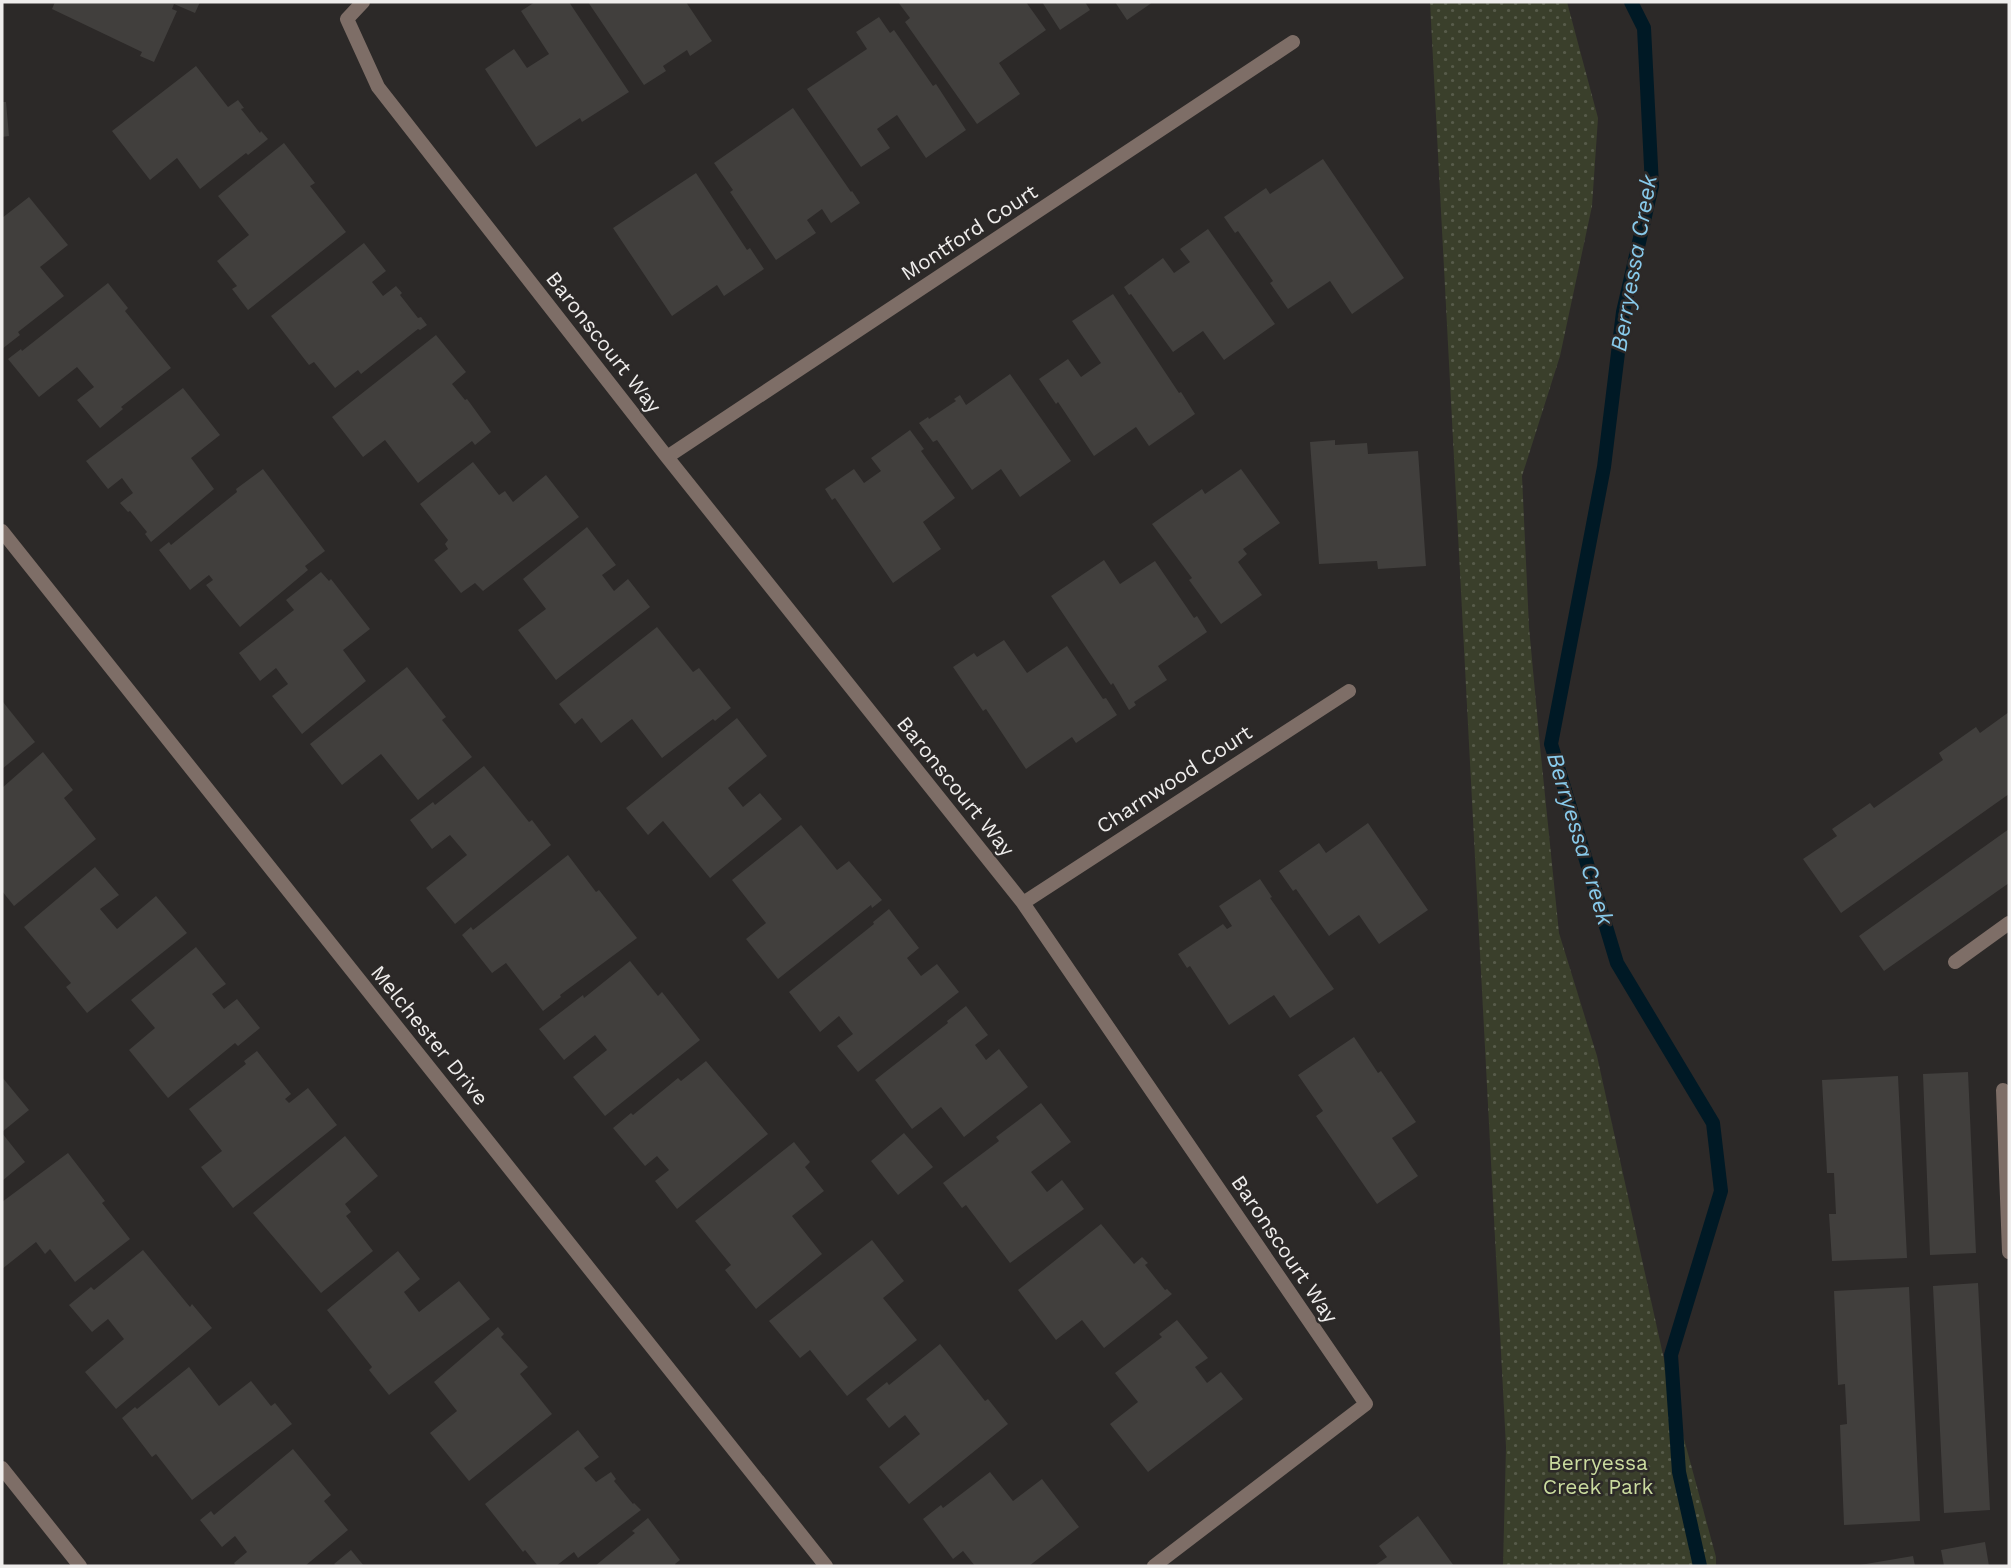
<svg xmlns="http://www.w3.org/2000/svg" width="2011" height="1568" font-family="'Work Sans',sans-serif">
	<defs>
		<pattern id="park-dots" width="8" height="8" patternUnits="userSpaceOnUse" patternTransform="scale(1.75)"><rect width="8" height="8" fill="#3a3f2b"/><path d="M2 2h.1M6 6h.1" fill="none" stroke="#575b4a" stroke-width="1.8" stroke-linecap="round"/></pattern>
	</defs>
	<rect width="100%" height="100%" fill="#2c2928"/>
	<path fill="url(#park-dots)" d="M1430 2H1567L1598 118 1592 206 1560 356 1522 476 1529 627 1540 746 1559 933 1597 1056 1671 1391 1716 1557V1566H1503L1506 1447Z"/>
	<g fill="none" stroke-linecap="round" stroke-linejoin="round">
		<path stroke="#001925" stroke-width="14" d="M1631 2 1644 28 1652 186 1623 312 1604 467 1551 744 1617 963 1713 1123 1721 1191 1671 1355 1679 1472 1700 1566"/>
	</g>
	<path fill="#413f3d" d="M55 2H200L195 13 174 4 172 9 177 11 154 62 140 56 142 52 52 9Z
		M535 2H569L629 92 582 122 580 118 536 147 485 69 514 49 527 68 549 54 521 11Z
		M588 2H686L712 41 690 56 687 50 663 66 666 71 644 85Z
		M898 2H1026L1046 30 999 63 1020 94 977 124 905 22 910 18Z
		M1042 2H1085L1090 10 1060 30Z
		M1115 2H1153L1127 20Z
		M879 17 890 33 894 30 933 86 936 84 966 130 926 158 897 115 877 129 890 148 861 167 807 89 867 49 856 32Z
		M196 66 228 107 238 100 244 108 241 109 260 133 261 131 268 139 248 155 246 153 200 189 177 158 150 180 112 131Z
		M2 102H6L9 136 2 137Z
		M793 108 851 192 852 191 860 203 831 223 822 209 807 220 816 233 776 260 730 192 733 190 714 163Z
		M284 143 315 183 310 186 346 232 248 310 232 289 237 286 217 261 249 235 218 196Z
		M1323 159 1404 278 1352 314 1330 281 1288 309 1270 283 1273 281 1238 231 1235 233 1224 217 1266 188 1270 194Z
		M696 173 747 250 750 248 764 269 724 296 717 285 672 316 613 228Z
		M29 197 68 245 40 267 64 296 18 332 20 335 2 349V218Z
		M1208 229 1275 324 1224 360 1203 331 1173 352 1131 294 1129 295 1124 287 1163 258 1174 273 1190 262 1180 249Z
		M364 243 386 271 372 282 383 296 396 286 402 293 400 295 418 318 421 317 427 325 420 330 418 329 361 374 358 370 335 388 314 362 309 365 271 316Z
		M108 283 128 308 125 311 171 368 121 407 123 409 100 428 77 400 94 387 77 367 39 397 8 359 21 349 22 351Z
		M1113 294 1179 393 1181 392 1195 414 1149 446 1136 427 1094 456 1058 402 1056 404 1039 379 1068 359 1081 377 1101 363 1072 321Z
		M436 335 466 372 452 384 465 400 467 399 470 403 491 432 475 445 472 441 418 483 385 440 363 457 332 417Z
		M1010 374 1071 461 1020 497 1001 469 972 490 937 440 933 442 919 423 928 417 929 419 956 401 954 399 960 395 966 405Z
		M183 388 220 435 191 458 214 489 151 542 145 534 147 532 130 511 128 512 120 503 133 493 122 478 108 489 86 461Z
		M910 430 924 449 921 451 955 498 923 522 941 549 893 583 835 498 832 500 825 489 854 469 864 483 881 471 871 458Z
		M1335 440V445L1367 443 1368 454 1418 451 1426 566 1378 569 1377 561 1319 564 1310 442Z
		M473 462 499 495 505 491 513 502 546 475 579 517 483 591 475 583 461 593 434 560 448 549 445 544 448 540 420 504Z
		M263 469 325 551 305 566 308 570 240 627 206 585 213 580 209 575 190 590 159 550 169 542 171 545 237 492 236 489Z
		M1241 469 1280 523 1243 549 1247 554 1238 562 1262 595 1221 624 1189 580 1192 578 1152 524 1202 489 1205 494Z
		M587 527 616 565 602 575 614 591 628 579 650 607 556 680 518 630 546 609 523 579Z
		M1104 560 1120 584 1155 561 1194 618 1197 616 1207 632 1158 666 1167 680 1134 702 1136 705 1129 710 1113 683 1111 685 1051 596Z
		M321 572 329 581 331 579 370 629 343 650 366 681 302 734 272 696 288 684 276 668 260 681 239 653 294 610 286 600Z
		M657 627 693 672 699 668 731 708 715 721 713 719 662 758 632 719 601 743 582 718 575 724 559 704Z
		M1004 640 1027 673 1067 646 1103 699 1106 698 1117 715 1076 743 1072 737 1026 769 986 709 983 711 953 667 974 653 977 657Z
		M407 667 446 717 442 720 472 757 418 800 381 754 342 785 310 744Z
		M3 702 35 742 2 769V703Z
		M2009 712V794L1841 913 1803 859 1837 836 1832 829 1870 803 1874 808 1943 760 1939 753 1976 727 1980 733Z
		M737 718 767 756 728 788 743 807 760 793 782 819 710 878 663 821 648 835 626 808Z
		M43 752 73 790 64 798 96 839 14 906 2 891V788Z
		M484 766 529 822 532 820 551 845 455 924 426 888 467 855 450 835 432 849 410 820 433 802 435 805Z
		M1368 823 1428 910 1379 944 1359 915 1329 936 1296 889 1293 891 1279 871 1319 843 1326 853Z
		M801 825 837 870 849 861 882 900 872 908 871 905 778 979 746 939 766 923 732 880Z
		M2009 829V883L1884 971 1859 936Z
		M568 855 596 892 599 890 637 938 560 995 561 997 543 1011 506 963 492 973 462 935 471 927 473 930Z
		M95 867 119 895 100 909 117 929 156 896 187 933 87 1013 66 987 71 983 24 927Z
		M1260 879 1272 897 1270 898 1334 989 1290 1018 1274 995 1229 1025 1190 966 1187 968 1178 954 1223 924 1227 929 1232 926 1219 906Z
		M889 909 919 948 907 958 921 976 937 964 959 992 858 1072 837 1046 853 1034 839 1016 820 1032 789 992 874 924 873 922Z
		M196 947 226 984 212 994 224 1009 237 999 260 1028 238 1046 235 1043 168 1098 129 1050 155 1028 131 1000Z
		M630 961 658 996 662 992 700 1040 605 1116 573 1077 607 1050 595 1035 564 1060 539 1029 583 995 584 998Z
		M966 1006 988 1035 975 1045 986 1060 999 1049 1028 1087 964 1137 941 1107 912 1129 875 1080 948 1023 947 1021Z
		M1354 1037 1378 1073 1381 1071 1416 1122 1392 1138 1418 1176 1377 1204 1316 1116 1323 1111 1298 1075Z
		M257 1051 291 1094 285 1099 289 1103 308 1088 337 1125 233 1208 201 1167 222 1151 189 1109 246 1064 244 1061Z
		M706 1061 768 1134 677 1209 655 1181 669 1170 657 1156 645 1166 613 1128 631 1113 633 1115 678 1078 681 1081Z
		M1968 1072 1976 1253 1930 1255 1923 1074Z
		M1898 1076 1907 1258 1832 1261 1829 1214H1836L1834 1173H1827L1822 1080Z
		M2 1077 29 1110 2 1132Z
		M1041 1103 1071 1142 1031 1172 1047 1192 1062 1180 1084 1209 1010 1263 966 1205 962 1208 943 1183 999 1141 996 1137Z
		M2 1133 25 1162 2 1181Z
		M904 1133 933 1167 898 1195 871 1161Z
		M345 1136 378 1176 345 1204 351 1212 346 1216 373 1251 321 1293 253 1213Z
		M794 1142 810 1162 805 1167 824 1191 792 1216 822 1254 756 1309 725 1270 731 1265 695 1221Z
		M68 1153 105 1201 102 1203 130 1239 75 1282 50 1249 45 1254 36 1242 2 1269V1202Z
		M1101 1224 1134 1264 1142 1257 1148 1263 1145 1265 1165 1290 1167 1289 1172 1294 1104 1348 1082 1320 1056 1340 1018 1290Z
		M872 1240 904 1281 883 1298 917 1340 847 1396 810 1350 800 1358 769 1321Z
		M143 1250 190 1307 192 1304 212 1328 116 1409 85 1372 124 1339 108 1319 92 1332 69 1305 91 1287 94 1290Z
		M398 1251 420 1279 404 1292 419 1312 459 1281 490 1319 389 1395 369 1370 372 1367 327 1310Z
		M1978 1283 1990 1510 1944 1513 1933 1286Z
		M1909 1287 1920 1521 1844 1525 1840 1425 1847 1424 1845 1384 1838 1385 1834 1291Z
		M1177 1320 1208 1358 1195 1367 1207 1383 1221 1372 1243 1399 1148 1472 1110 1424 1138 1402 1115 1373 1162 1337 1159 1334Z
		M498 1327 504 1334 501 1337 528 1367 520 1374 552 1414 469 1481 430 1433 457 1411 434 1382Z
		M940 1344 985 1401 988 1399 1008 1424 909 1504 879 1467 920 1434 905 1415 889 1428 866 1399 887 1382 889 1385Z
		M189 1367 219 1406 251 1381 271 1406 275 1403 292 1424 192 1500 156 1454 152 1457 122 1418 135 1407 137 1409Z
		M578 1430 599 1457 584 1468 596 1482 611 1472 616 1479 614 1481 633 1504 634 1503 641 1510 578 1558 574 1552 556 1566H538L525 1550 523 1552 485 1504Z
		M293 1449 331 1495 324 1501 348 1530 305 1566H236L234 1563 247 1552 235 1536 222 1547 200 1520 211 1511 214 1515Z
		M990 1472 1013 1501 1042 1479 1079 1527 1029 1566H975L963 1551 953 1559 923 1519 941 1505 943 1508Z
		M1418 1516 1454 1566H1374L1387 1557 1379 1546Z
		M648 1518 680 1560 675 1564 676 1566H595L635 1533 632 1531Z
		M1985 1542 1989 1566H1944L1941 1550Z
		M351 1550 364 1566H336L334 1564Z
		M1913 1556 1915 1566H1860V1565Z"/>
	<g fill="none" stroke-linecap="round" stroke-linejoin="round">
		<path stroke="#7e6e67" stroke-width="14" d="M1955 962 2009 923
			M2003 1090 2009 1252"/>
		<path stroke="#7e6e67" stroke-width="14" d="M363 2 347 19 378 87 667 457 1023 903 1366 1404 1154 1566
			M667 457 1293 42
			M2 531 826 1566
			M1023 903 1349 691
			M2 1468 80 1566"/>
	</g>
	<g text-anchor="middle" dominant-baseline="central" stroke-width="5" stroke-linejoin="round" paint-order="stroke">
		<g font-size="21" fill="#efedec" stroke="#2c2928">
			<text transform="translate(969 232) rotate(-33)">Montford Court</text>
			<text transform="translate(604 342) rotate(52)">Baronscourt Way</text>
			<text transform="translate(1174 779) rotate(-33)">Charnwood Court</text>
			<text transform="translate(956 786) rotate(51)">Baronscourt Way</text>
			<text transform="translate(430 1035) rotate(51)">Melchester Drive</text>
			<text transform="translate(1285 1249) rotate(56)">Baronscourt Way</text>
		</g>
		<g font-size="21" fill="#cadb9f" stroke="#2c2928">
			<text x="1598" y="1462">Berryessa<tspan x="1598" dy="24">Creek Park</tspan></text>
		</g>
		<g font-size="23" font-style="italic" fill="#88caeb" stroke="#2c2928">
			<text transform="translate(1634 263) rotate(-80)">Berryessa Creek</text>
			<text transform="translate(1580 839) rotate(73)">Berryessa Creek</text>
		</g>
	</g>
	<rect width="2011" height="1568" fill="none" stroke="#efedec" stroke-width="7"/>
</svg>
